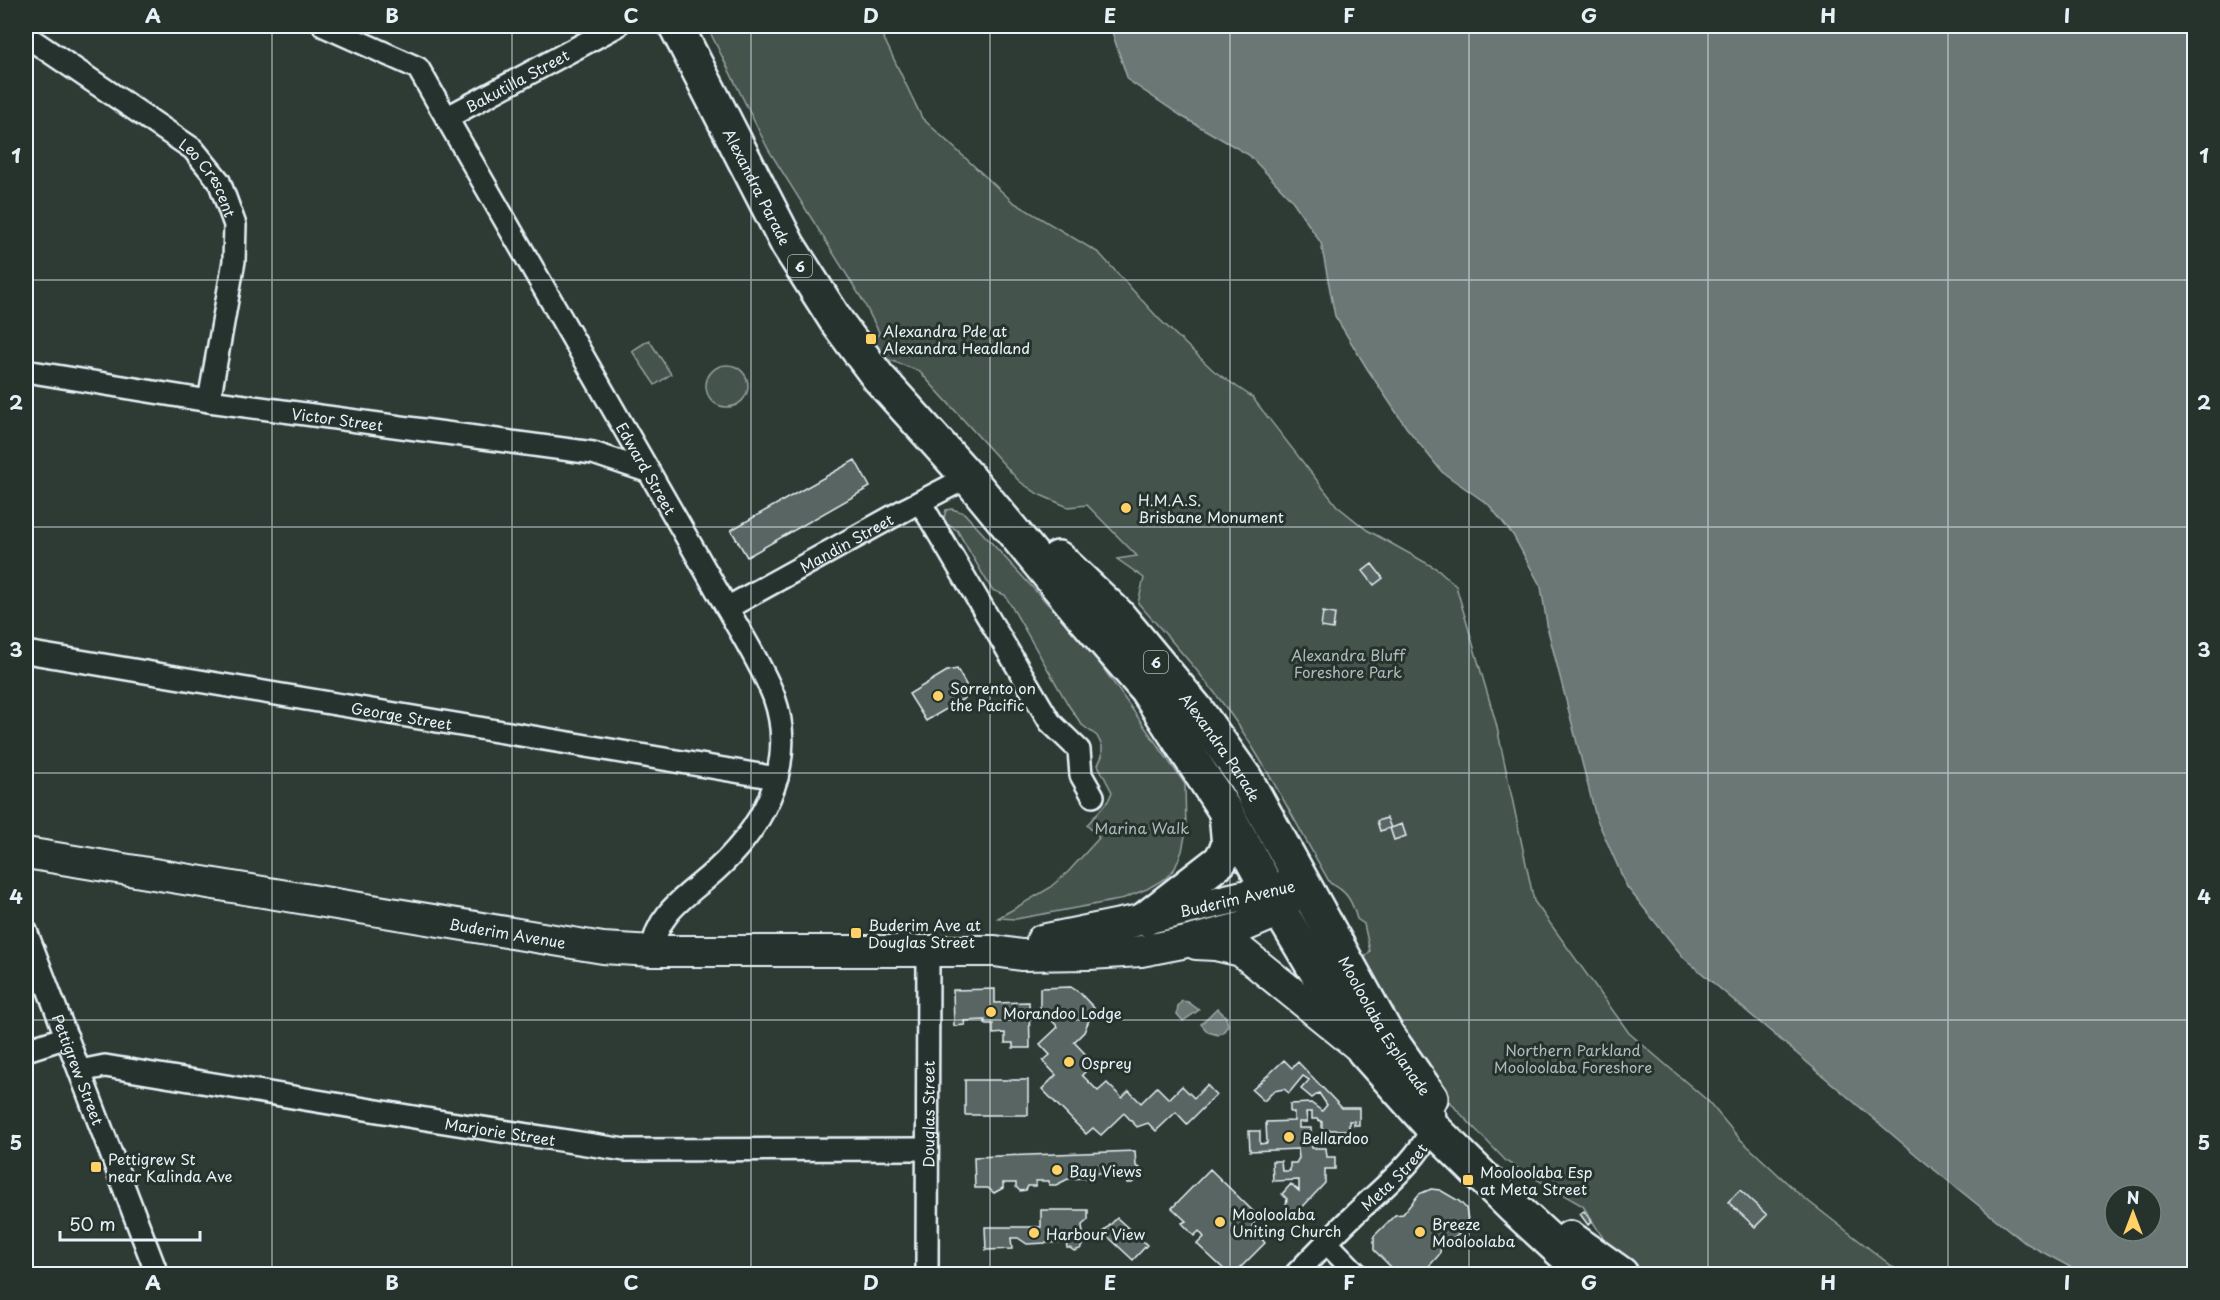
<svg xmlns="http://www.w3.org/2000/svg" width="2220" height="1300" font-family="'Playpen Sans',sans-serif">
	<rect width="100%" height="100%" fill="#2e3b35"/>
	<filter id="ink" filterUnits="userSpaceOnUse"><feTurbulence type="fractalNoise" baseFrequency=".0167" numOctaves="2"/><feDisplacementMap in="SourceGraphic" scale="12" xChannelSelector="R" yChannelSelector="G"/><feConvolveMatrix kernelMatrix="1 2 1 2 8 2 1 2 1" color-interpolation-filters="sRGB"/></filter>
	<g filter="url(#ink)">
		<path fill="#45524e" stroke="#96a2a3" stroke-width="1.5" d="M707 26H878L922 118 1013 202 1099 253 1159 319 1214 371 1252 397 1337 506 1367 530 1439 570 1456 586 1496 723 1534 901 1629 1033 1708 1101 1739 1138 1799 1194 1902 1274H1638L1620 1265 1583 1206 1507 1162 1456 1109 1430 1076 1360 964 1370 951 1364 924 1357 919C1352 901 1347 891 1330 883 1303 836 1278 788 1250 743 1218 692 1178 648 1138 603L1144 578 1117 559 1137 556 1087 505 1068 507 1038 494 1019 481 919 371 887 359 875 343 879 332 862 299 768 149Z
			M649 340 671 374 655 385 632 351Z
			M706 386a21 21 0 1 1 42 0a21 21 0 1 1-42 0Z
			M952 509 964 513 1091 651 1185 784 1186 831 1182 851 1175 868 1166 878 1147 889 1119 900 1016 919 998 918 1048 889 1068 872 1099 838 1087 825 1108 801 1112 792 1098 765 1102 756V746L1097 736 1082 725 1069 706 1005 595 992 590 957 530 943 522 946 510Z"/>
		<path fill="#6b7775" stroke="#9da8a9" stroke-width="1.5" fill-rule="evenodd" d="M1110 26H2194V1274H2083L2024 1242 1921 1159 1684 958 1627 887 1596 817 1548 630 1541 587 1513 535 1489 505 1442 472 1406 427 1368 370 1335 316 1321 243 1292 200 1249 155 1183 117 1128 80ZM2115 1195H2151V1231H2115Z
			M1182 1001 1188 1002 1199 1010 1183 1021 1177 1014 1178 1006Z
			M1217 1008 1226 1017 1228 1025 1224 1031 1218 1035 1208 1032 1201 1024Z"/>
		<path fill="#596563" stroke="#e8f1f8" stroke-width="1.5" d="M855 460 870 487 747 557 731 530Z
			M1372 564 1383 578 1374 585 1363 571Z
			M1323 612 1335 614 1333 629 1321 627Z
			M957 669 968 688 965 698 926 721 909 694 947 671Z
			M1387 818 1391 828 1402 824 1406 836 1394 840 1390 828 1380 831 1377 821Z
			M1071 987 1080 993 1094 1008 1084 1032 1074 1042 1094 1063 1082 1075 1098 1091 1107 1083 1122 1098 1129 1091 1141 1103 1157 1087 1169 1099 1182 1086 1194 1098 1207 1085 1216 1095 1187 1124 1176 1112 1156 1131 1148 1123 1137 1127 1124 1113 1101 1135 1093 1128 1086 1134 1042 1089 1056 1075 1043 1061 1050 1055 1040 1044 1058 1027 1040 1008V988Z
			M995 989V1003L1029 1002 1030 1048H1013V1043H1005V1033L993 1034V1024H985V1020L964 1021 965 1025 954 1026 953 990Z
			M1284 1060 1292 1068 1298 1062 1342 1108H1359V1125H1354V1121H1349V1130H1322V1122L1317 1119H1312V1112H1306L1307 1122H1299V1128H1311L1312 1148H1326L1327 1157H1335V1169H1325V1183L1296 1214 1286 1205 1287 1199 1282 1194 1291 1184 1299 1191V1180L1273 1181 1272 1161H1281L1282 1171H1290V1163H1296L1299 1158 1298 1149 1250 1151 1249 1131H1260V1144L1267 1143 1266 1122 1294 1121V1112H1290V1104L1311 1103 1322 1111 1327 1105 1319 1093 1312 1098 1301 1089 1309 1080 1303 1076 1289 1093 1284 1089 1274 1091 1264 1101 1252 1090Z
			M965 1080H1028V1115H965Z
			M1135 1151 1136 1166 1140 1168 1141 1173 1132 1183H1127V1177L1114 1179 1108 1173H1097L1090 1182 1084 1178 1068 1179 1056 1185H1049V1181H1036V1186H1028L1026 1190 1020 1191 1016 1187V1183H1003V1188L994 1193 988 1188H975L974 1157Z
			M1210 1169 1260 1218 1252 1226 1265 1243 1234 1274H1229L1197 1244 1204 1237 1199 1231 1194 1236 1182 1223 1186 1221 1172 1208Z
			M1431 1189 1440 1190 1459 1201 1466 1208 1468 1220 1464 1229 1441 1248 1439 1255 1422 1274H1398L1374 1250V1236L1395 1215 1403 1214 1419 1194Z
			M1740 1190 1767 1215 1755 1227 1728 1202Z
			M1041 1210H1088V1220L1082 1225 1084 1242 1080 1249 1074 1251 1070 1248H1067L1066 1242 1027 1244 1018 1238H1011L1012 1249 986 1250 985 1227H1041Z
			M1584 1211 1592 1222 1588 1225 1580 1214Z
			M1117 1218 1147 1245 1133 1260 1103 1232Z
			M1067 1271V1274H973L972 1273Z"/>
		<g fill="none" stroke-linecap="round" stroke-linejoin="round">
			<g stroke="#e8f1f8" stroke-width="26">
				<g id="minor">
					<path id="s1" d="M324 26 418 68 727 608C743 637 762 666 774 697 799 768 760 833 707 878 682 899 656 916 652 951"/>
					<path id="s2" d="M26 36 193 149 219 181 235 225 234 261 209 401"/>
					<path id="s3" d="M448 117 617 26"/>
					<path id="s4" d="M26 371 209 401 593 453 647 471"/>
					<path d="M920 502 1050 722 1079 750 1081 775 1093 796"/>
					<path id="s5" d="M727 608 908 508 968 477"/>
					<path id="s6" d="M26 652 777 778"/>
					<path id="s7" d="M26 931 157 1274"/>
					<path d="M26 1050 67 1037"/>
					<path id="s8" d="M80 1071 105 1066 438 1121 625 1150 926 1149"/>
					<path d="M1326 1242 1357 1274"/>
					<path id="s9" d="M927 1274 928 951"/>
					<path id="s10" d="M1296 1274C1315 1254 1334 1234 1354 1215 1380 1190 1428 1153 1435 1117"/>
				</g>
			</g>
			<g stroke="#e8f1f8" stroke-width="34">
				<g id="secondary">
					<path id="s11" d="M26 853 603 948 652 951H995L1021 955 1089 954 1141 951 1182 943 1240 928 1280 911 1294 892"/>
					<path d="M1042 940 1145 919 1290 885"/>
					<path d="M1196 944 1215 945 1241 951 1357 1045"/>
				</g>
			</g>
			<g stroke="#e8f1f8" stroke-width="38">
				<g id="primary">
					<path id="s12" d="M676 26 788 245 837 322 878 377 968 477 1081 614 1146 689 1226 812 1280 911 1364 1051 1433 1128 1512 1206 1586 1274"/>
					<path id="s13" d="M1058 558 1117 614 1196 709 1245 778 1387 1035 1431 1098"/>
					<path d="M1145 919 1220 861 1229 846 1226 813"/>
					<path d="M1570 1238 1621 1274"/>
				</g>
			</g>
			<use href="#minor" stroke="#26332d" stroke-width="21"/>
			<use href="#secondary" stroke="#26332d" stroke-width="30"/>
			<use href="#primary" stroke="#26332d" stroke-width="33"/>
		</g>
	</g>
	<path fill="none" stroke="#e8f1f8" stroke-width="1.5" stroke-opacity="0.55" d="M272 26V1274M512 26V1274M751 26V1274M990 26V1274M1230 26V1274M1469 26V1274M1708 26V1274M1948 26V1274M26 280H2194M26 527H2194M26 773H2194M26 1020H2194"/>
	<g fill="#ffd166" stroke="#26332d" stroke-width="2">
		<rect x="865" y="333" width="12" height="12" rx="3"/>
		<circle cx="1126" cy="508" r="6"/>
		<circle cx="938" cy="696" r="6"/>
		<rect x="850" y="927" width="12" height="12" rx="3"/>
		<circle cx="991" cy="1012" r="6"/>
		<circle cx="1069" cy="1062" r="6"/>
		<circle cx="1289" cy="1137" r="6"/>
		<rect x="90" y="1161" width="12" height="12" rx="3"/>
		<circle cx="1057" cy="1170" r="6"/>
		<rect x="1462" y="1174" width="12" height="12" rx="3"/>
		<circle cx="1220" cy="1222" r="6"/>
		<circle cx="1420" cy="1232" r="6"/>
		<circle cx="1034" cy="1233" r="6"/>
	</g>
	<g text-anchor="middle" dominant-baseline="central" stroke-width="6" stroke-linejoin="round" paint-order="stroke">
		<g fill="#26332d" stroke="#aeb8bb" stroke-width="1.5">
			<rect x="788" y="255" width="24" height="22" rx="4.5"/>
			<rect x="1144" y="651" width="24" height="22" rx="4.5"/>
		</g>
		<g font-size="14" font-weight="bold" fill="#e8f1f8">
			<text x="800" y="266">6</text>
			<text x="1156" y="662">6</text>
		</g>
		<g font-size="15" fill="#e8f1f8" stroke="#26332d">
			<text stroke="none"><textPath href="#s3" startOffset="78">Bakutilla Street</textPath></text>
			<text stroke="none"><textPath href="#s2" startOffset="234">Leo Crescent</textPath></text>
			<text stroke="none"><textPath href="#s12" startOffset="180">Alexandra Parade</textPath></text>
			<text stroke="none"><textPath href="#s4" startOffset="315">Victor Street</textPath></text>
			<text stroke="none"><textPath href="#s1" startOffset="564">Edward Street</textPath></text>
			<text stroke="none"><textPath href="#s5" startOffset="136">Mandin Street</textPath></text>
			<text stroke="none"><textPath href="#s6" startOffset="381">George Street</textPath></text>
			<text stroke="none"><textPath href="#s13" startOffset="250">Alexandra Parade</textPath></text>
			<text transform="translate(1237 898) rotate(-13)">Buderim Avenue</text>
			<text stroke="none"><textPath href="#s11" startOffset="488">Buderim Avenue</textPath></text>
			<text stroke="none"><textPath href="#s13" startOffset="574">Mooloolaba Esplanade</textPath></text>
			<text stroke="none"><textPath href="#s7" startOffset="148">Pettigrew Street</textPath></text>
			<text stroke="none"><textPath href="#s9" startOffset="160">Douglas Street</textPath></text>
			<text stroke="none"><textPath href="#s8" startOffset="426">Marjorie Street</textPath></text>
			<text stroke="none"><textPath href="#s10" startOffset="138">Meta Street</textPath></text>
		</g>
		<g font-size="15" fill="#e8f1f8" stroke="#26332d" text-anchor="start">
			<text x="883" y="330">Alexandra Pde at<tspan x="883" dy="17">Alexandra Headland</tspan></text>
			<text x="1138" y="499">H.M.A.S.<tspan x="1138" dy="17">Brisbane Monument</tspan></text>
			<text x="950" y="687">Sorrento on<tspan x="950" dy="17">the Pacific</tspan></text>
			<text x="868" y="924">Buderim Ave at<tspan x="868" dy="17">Douglas Street</tspan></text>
			<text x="1003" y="1012">Morandoo Lodge</text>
			<text x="1081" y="1062">Osprey</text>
			<text x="1301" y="1137">Bellardoo</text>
			<text x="108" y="1158">Pettigrew St<tspan x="108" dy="17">near Kalinda Ave</tspan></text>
			<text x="1069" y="1170">Bay Views</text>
			<text x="1480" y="1171">Mooloolaba Esp<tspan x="1480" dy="17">at Meta Street</tspan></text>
			<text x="1232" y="1213">Mooloolaba<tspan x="1232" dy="17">Uniting Church</tspan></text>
			<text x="1432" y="1223">Breeze<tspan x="1432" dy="17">Mooloolaba</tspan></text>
			<text x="1046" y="1233">Harbour View</text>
		</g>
		<g font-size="15" fill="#afb9bc" stroke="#26332d">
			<text x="1348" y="654">Alexandra Bluff<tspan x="1348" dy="17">Foreshore Park</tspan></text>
			<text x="1142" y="827">Marina Walk</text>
			<text x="1573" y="1049">Northern Parkland<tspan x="1573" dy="17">Mooloolaba Foreshore</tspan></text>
		</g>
	</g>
	<rect width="2220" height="1300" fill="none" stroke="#26332d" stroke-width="66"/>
	<g transform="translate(2133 1213)"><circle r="28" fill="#26332d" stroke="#747f7e" stroke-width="1.5"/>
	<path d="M0-4.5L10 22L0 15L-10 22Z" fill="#ffd166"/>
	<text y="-9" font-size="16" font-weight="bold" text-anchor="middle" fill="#e8f1f8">N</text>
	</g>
	<path d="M60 1231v9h140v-9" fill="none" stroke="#e8f1f8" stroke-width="3"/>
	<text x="69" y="1231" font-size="18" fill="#e8f1f8" stroke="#26332d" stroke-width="4.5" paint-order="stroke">50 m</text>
	<rect x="33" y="33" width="2154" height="1234" fill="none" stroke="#e8f1f8" stroke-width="2"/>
	<g font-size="20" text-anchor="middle" font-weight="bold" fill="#e8f1f8">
		<text x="153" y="23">A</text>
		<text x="392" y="23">B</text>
		<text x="631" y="23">C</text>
		<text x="871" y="23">D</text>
		<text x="1110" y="23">E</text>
		<text x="1349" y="23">F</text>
		<text x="1589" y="23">G</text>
		<text x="1828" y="23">H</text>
		<text x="2067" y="23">I</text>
		<text x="16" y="163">1</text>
		<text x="2204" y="163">1</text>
		<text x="16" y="410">2</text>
		<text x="2204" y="410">2</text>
		<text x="16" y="657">3</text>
		<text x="2204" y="657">3</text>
		<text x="16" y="904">4</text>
		<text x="2204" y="904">4</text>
		<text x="16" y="1150">5</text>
		<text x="2204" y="1150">5</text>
		<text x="153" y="1290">A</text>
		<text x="392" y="1290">B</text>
		<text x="631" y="1290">C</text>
		<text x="871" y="1290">D</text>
		<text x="1110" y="1290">E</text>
		<text x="1349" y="1290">F</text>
		<text x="1589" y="1290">G</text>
		<text x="1828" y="1290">H</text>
		<text x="2067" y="1290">I</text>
	</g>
</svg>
